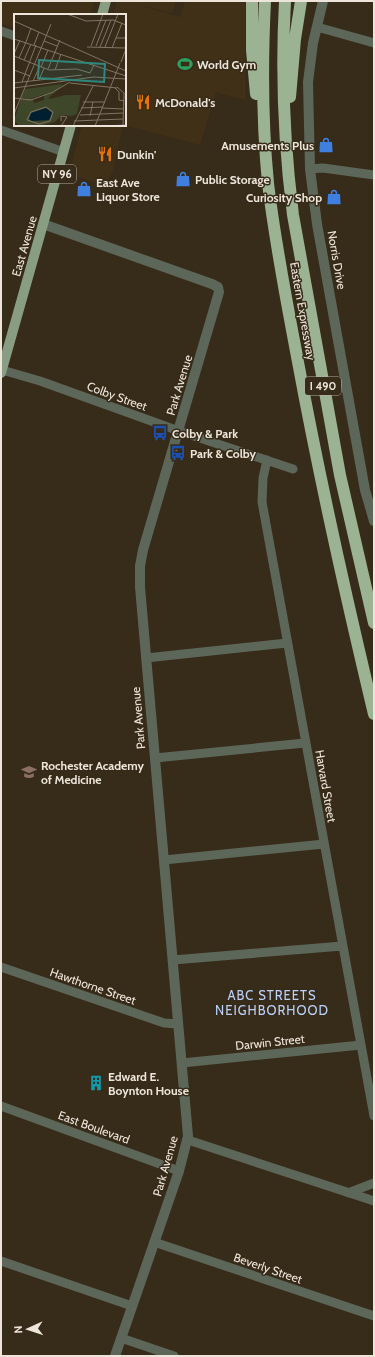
<svg xmlns="http://www.w3.org/2000/svg" width="375" height="1357" font-family="Cabin,sans-serif">
	<rect width="100%" height="100%" fill="#372b19"/>
	<path fill="#413018" d="M1 1H94L90 15H15V28L1 23Z
		M117 1H176L172 13 135 4 180 17 185 1H245V100L216 92 200 145 124 125 125 15H113Z
		M82 125H123L113 170 108 180 97 183 69 174Z"/>
	<g fill="none" stroke-linecap="round" stroke-linejoin="round">
		<path stroke="#5c6659" stroke-width="9" d="M317 27 374 43
			M1 31 15 36
			M1 130 64 152
			M310 169 323 168 374 175
			M2 370 40 381 179 431 293 469
			M267 460 263 478 262 502 374 1116
			M146 658 287 643
			M155 758 305 743
			M164 860 324 844
			M173 960 342 946
			M1 967 164 1023 178 1024
			M182 1063 361 1045
			M1 1106 179 1171
			M188 1140 374 1201
			M348 1193 374 1183
			M154 1242 374 1316
			M1 1261 132 1306
			M121 1338 174 1356"/>
		<path stroke="#5c6659" stroke-width="10" d="M323 1 313 43 308 82 310 169 317 224 365 490 374 521
			M43 224 212 284 218 287 219 292 143 550 140 566V587L188 1136 179 1171 115 1356"/>
		<path stroke="#899d83" stroke-width="10" d="M102 15 106 1
			M1 373 71 125"/>
		<path stroke="#9bb393" stroke-width="12" d="M252 1V50L256 94
			M265 1C262 62 262 122 268 183 275 243 287 303 298 362 320 481 346 597 374 714
			M285 1C281 73 284 144 293 215L340 475 374 623
			M290 97 295 39 301 1"/>
	</g>
	<defs>
		<g id="stadium-bare" transform="scale(1.2)"><path d="M0-5a6.5 5 0 1 0 0 10a6.5 5 0 1 0 0-10ZM-3.5-1.8h7v3.6h-7Z" fill="#2e9e5b" stroke="#372b19" stroke-width="2.5" paint-order="stroke"/></g>
		<g id="restaurant-bare" transform="scale(1.2)"><path d="M-5-6h1v4h1v-4h1v4h1v-4h1v5L-1.5 .5V6h-2V.5L-5-1ZM5-6V6H3V1.5H1.5Q1.5-4 5-6Z" fill="#e8710a" stroke="#372b19" stroke-width="2.5" paint-order="stroke"/></g>
		<g id="shop-bare" transform="scale(1.2)"><path d="M-5-2.5h2.3a2.7 3.5 0 0 1 5.4 0H5L5.5 6h-11ZM-1.5-2.5h3a1.5 2.3 0 0 0-3 0Z" fill="#3f7fe0" stroke="#372b19" stroke-width="2.5" paint-order="stroke"/></g>
		<g id="bus-bare" transform="scale(1.2)"><path d="M-5-6H5V4H4V6H2V4H-2V6H-4V4H-5ZM-3.5-4V0h7V-4ZM-3.5 1.2v1.5H-2V1.2ZM2 1.2v1.5H3.5V1.2Z" fill="#1a4fb4" stroke="#372b19" stroke-width="2.5" paint-order="stroke"/></g>
		<g id="school-bare" transform="scale(1.2)"><path d="M0-5L7-2L0 1L-7-2ZM-4 1L0 2.5L4 1V4Q0 6-4 4Z" fill="#8d6e63" stroke="#372b19" stroke-width="2.5" paint-order="stroke"/></g>
		<g id="building-bare" transform="scale(1.2)"><path d="M-4-6H4V6H1V3H-1V6H-4ZM-2.5-4.3h1.7v1.8h-1.7ZM.8-4.3h1.7v1.8H.8ZM-2.5-1h1.7V.8h-1.7ZM.8-1h1.7V.8H.8Z" fill="#0f9aa8" stroke="#372b19" stroke-width="2.5" paint-order="stroke"/></g>
	</defs>
	<g fill-rule="evenodd">
		<use href="#stadium-bare" x="185" y="64"/>
		<use href="#restaurant-bare" x="143" y="102"/>
		<use href="#shop-bare" x="326" y="145"/>
		<use href="#restaurant-bare" x="105" y="154"/>
		<use href="#shop-bare" x="183" y="179"/>
		<use href="#shop-bare" x="84" y="189"/>
		<use href="#shop-bare" x="334" y="197"/>
		<use href="#bus-bare" x="160" y="433"/>
		<use href="#bus-bare" x="178" y="453"/>
		<use href="#school-bare" x="29" y="772"/>
		<use href="#building-bare" x="96" y="1083"/>
	</g>
	<g text-anchor="middle" dominant-baseline="central" stroke-width="3" stroke-linejoin="round" paint-order="stroke">
		<g fill="#372b19" stroke="#b6ada0" stroke-width="1">
			<rect x="38" y="165" width="38" height="18" rx="3"/>
			<rect x="305" y="377" width="36" height="18" rx="3"/>
		</g>
		<g font-size="11" font-weight="bold" fill="#ede5da">
			<text x="57" y="174">NY 96</text>
			<text x="323" y="386">I 490</text>
		</g>
		<g font-size="12" font-weight="bold" fill="#ede5da" stroke="#372b19" text-anchor="start">
			<text x="197" y="64">World Gym</text>
			<text x="155" y="102">McDonald's</text>
			<text x="314" y="145" text-anchor="end">Amusements Plus</text>
			<text x="117" y="154">Dunkin'</text>
			<text x="195" y="179">Public Storage</text>
			<text x="96" y="182">East Ave<tspan x="96" dy="14">Liquor Store</tspan></text>
			<text x="322" y="197" text-anchor="end">Curiosity Shop</text>
			<text x="172" y="433">Colby &amp; Park</text>
			<text x="190" y="453">Park &amp; Colby</text>
			<text x="41" y="765">Rochester Academy<tspan x="41" dy="14">of Medicine</tspan></text>
			<text x="108" y="1076">Edward E.<tspan x="108" dy="14">Boynton House</tspan></text>
		</g>
		<g font-size="12" fill="#ede5da" stroke="#372b19">
			<text transform="translate(24 246) rotate(-74)">East Avenue</text>
			<text transform="translate(337 260) rotate(80)">Norris Drive</text>
			<text transform="translate(303 311) rotate(80)">Eastern Expressway</text>
			<text transform="translate(179 385) rotate(-73)">Park Avenue</text>
			<text transform="translate(117 396) rotate(20)">Colby Street</text>
			<text transform="translate(138 718) rotate(-95)">Park Avenue</text>
			<text transform="translate(326 786) rotate(80)">Harvard Street</text>
			<text transform="translate(93 986) rotate(19)">Hawthorne Street</text>
			<text transform="translate(270 1042) rotate(-6)">Darwin Street</text>
			<text transform="translate(94 1127) rotate(20)">East Boulevard</text>
			<text transform="translate(165 1166) rotate(-74)">Park Avenue</text>
			<text transform="translate(268 1268) rotate(19)">Beverly Street</text>
		</g>
		<g font-size="13" letter-spacing="1" fill="#bad1f8" stroke="#372b19">
			<text x="272" y="995">ABC STREETS<tspan x="272" dy="15">NEIGHBORHOOD</tspan></text>
		</g>
	</g>
	<g transform="translate(14 14)">
		<rect width="112" height="112" fill="#372b19"/>
		<path d="M49 70 43 76 16 85 7 84 11 75ZM43 77 35 83 36 85 52 81H67L63 100 58 102 47 101 41 108 26 112H6L0 107 7 85H19L20 89 30 86V81Z" fill="#3f472a"/>
		<path d="M32 94 38 99 35 106 18 107 15 105 17 99Z" fill="#002031"/>
		<path fill="none" stroke="#807566" stroke-width="1" d="M53 0 72 7 99 6 112 11M0 7 112 57M102 24H111L112 21M0 25 112 62M30 27 43 32M12 28 17 14M20 31 25 18M77 32 89 0M82 32 92 6M73 33 112 34M86 33 97 6M91 33 104 0M98 34 108 9M0 40 6 26M0 42 35 56 63 55 76 59 80 51M5 44 12 28M10 46 17 30M107 48 112 35M27 53 34 36M34 55 46 26M0 56 16 62M41 56 47 40M25 66 30 54M19 67 26 52M8 68 22 31M0 69 68 61M56 69 103 74M103 73 110 79 109 112M0 74 80 63 112 65M101 74 105 78V86L110 87M0 84 17 86 39 78 56 68M69 88H91M32 93 39 98 36 107 25 110 13 106 17 98ZM67 94 89 93M88 94 109 95M0 100 37 10M66 101 109 99M76 102 79 88M47 107V102L53 103 47 112M60 107 109 105M59 112 79 72M81 112 106 49M92 112 111 111"/>
		<path fill="#30877e" fill-opacity="0.15" stroke="#30877e" stroke-width="2" d="M25 46 91 50 90 68 24 64Z"/>
		<rect width="112" height="112" fill="none" stroke="#ede5da" stroke-width="2"/>
	</g>
	<rect width="375" height="1357" fill="none" stroke="#ede5da" stroke-width="4"/>
	<g transform="translate(28 1329) rotate(267)" stroke="#372b19" stroke-width="3" paint-order="stroke">
	<path d="M0-3L7 15L0 10L-7 15Z" fill="#ede5da"/>
	<text y="-6" font-size="11" font-weight="bold" text-anchor="middle" fill="#ede5da">N</text>
	</g>
</svg>
